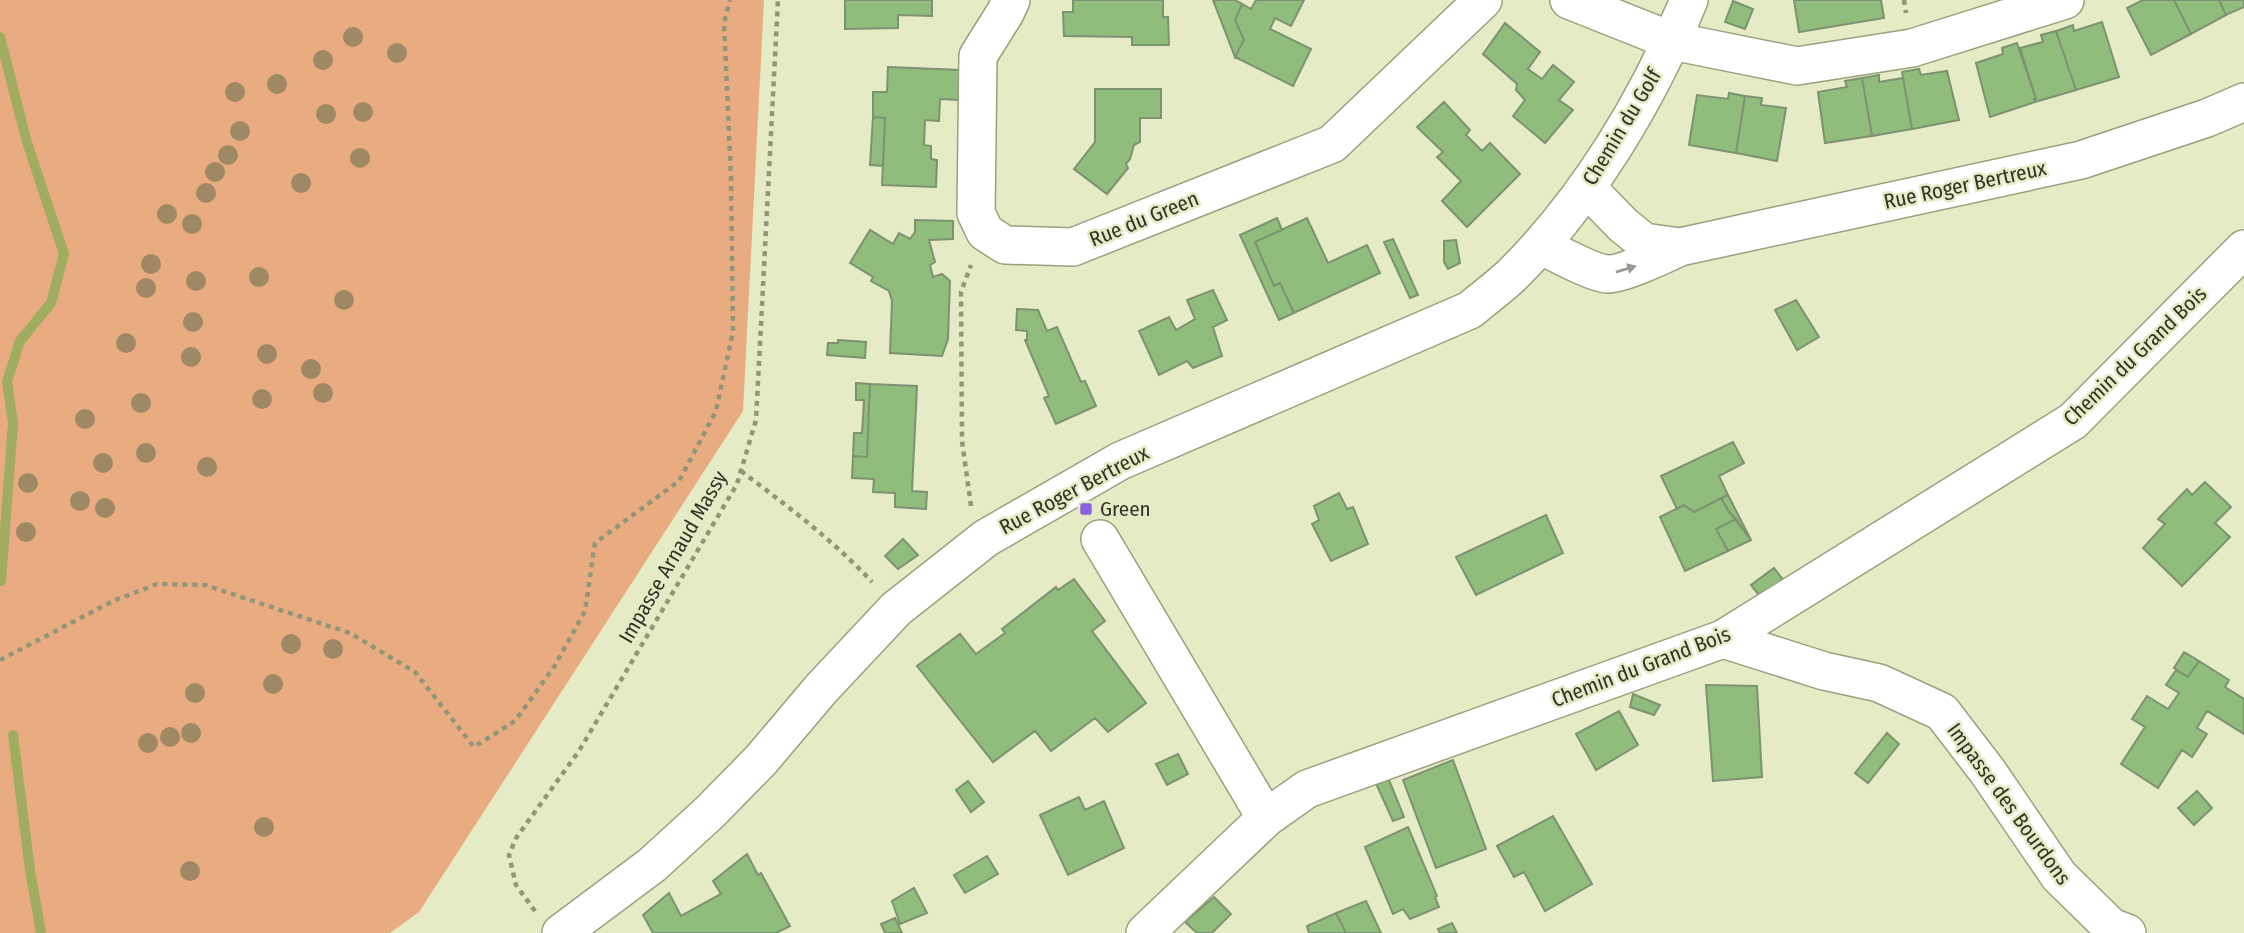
<svg xmlns="http://www.w3.org/2000/svg" width="2244" height="933" font-family="'Fira Sans Condensed',sans-serif">
	<rect width="100%" height="100%" fill="#e4ebc5"/>
	<path fill="#e9ac80" d="M0 0H764L743 411 419 912 390 933H0Z"/>
	<g fill="none" stroke-linecap="round" stroke-linejoin="round">
		<path stroke="#a0ac5f" stroke-width="10" d="M0 37 26 139 64 254 51 303 20 341 7 381 13 423 1 581
			M13 735 30 870 41 933"/>
	</g>
	<path fill="#90bd7b" stroke="#7d9273" stroke-width="2" d="M845 0H932V16L898 15V28L845 29Z
		M1073 0H1163V17H1168L1169 45H1132V37L1064 36 1063 12H1073Z
		M1213 0H1235L1242 4 1235 20 1244 40 1235 57Z
		M1256 0H1304L1291 26 1275 18 1270 29 1311 49 1293 86 1235 57 1244 40 1235 20 1242 4 1251 9Z
		M1794 0H1881L1884 18 1799 32Z
		M2143 0H2174L2191 34 2151 55 2127 8Z
		M2174 0H2219L2226 15 2191 34Z
		M2219 0H2244V7L2226 15Z
		M1733 1 1753 9 1745 29 1725 22Z
		M2102 22 2119 77 2076 90 2056 31 2073 25 2074 31Z
		M1505 23 1540 52 1528 69 1542 79 1553 65 1574 82 1559 100 1573 110 1545 143 1513 116 1525 100 1516 90 1517 84 1483 54Z
		M2056 31 2076 90 2035 102 2034 99H2036L2020 48 2043 42 2041 35Z
		M2017 43 2036 99H2034L2035 102 1990 117 1976 63 2003 54 2002 48Z
		M888 67 960 70 959 100 940 99 939 121 925 120 924 145 931 146V159L937 160 936 187 882 185 885 118 873 117V92H887Z
		M1919 69 1921 75 1947 71 1959 120 1912 129 1902 72Z
		M1879 75V82L1903 78 1912 129 1872 136 1862 78Z
		M1862 78 1872 136 1825 143 1818 92 1847 87 1845 81Z
		M1095 89H1161V118H1140V142L1134 145 1130 159 1126 164 1128 168 1107 194 1074 169 1095 142Z
		M1729 93 1745 96 1736 153 1689 145 1697 95 1728 99Z
		M1745 96 1762 98 1761 105 1786 108 1777 161 1736 153Z
		M1444 102 1470 130 1466 135 1482 151 1490 143 1520 174 1467 227 1442 201 1461 181 1437 157 1443 152 1417 127Z
		M873 117 885 118 883 166 870 165Z
		M1277 218 1282 230 1255 242 1274 286 1280 283 1294 313 1279 320 1240 235Z
		M1307 218 1328 263 1367 245 1380 273 1294 313 1280 283 1274 286 1255 242Z
		M915 220 953 221V239L929 240 935 262 930 265 933 277 942 274 950 281 948 339 942 356 890 353 892 301 889 291 871 281 873 277 850 263 870 230 893 244 899 233 910 239 915 232Z
		M1393 239 1418 295 1410 298 1384 242Z
		M1456 240 1460 263 1448 269 1444 262V241Z
		M1213 290 1227 320 1213 327 1222 356 1193 368 1187 361 1159 375 1139 331 1169 317 1176 330 1195 319 1187 300Z
		M1796 300 1819 337 1797 350 1775 310Z
		M1017 309 1038 310 1047 331 1057 327 1081 382 1085 381 1096 406 1056 424 1044 398 1049 396 1025 340H1027V331L1016 330Z
		M838 340 866 342 865 358 827 355 828 343H838Z
		M856 383 870 384 867 457 853 456 854 433H862L864 400H856Z
		M870 384 917 386 912 491 927 492 926 509 895 507V493L873 492 874 479 852 478 853 456 867 457Z
		M1733 442 1744 463 1719 476 1728 495 1694 512 1684 505 1677 509 1661 476Z
		M2205 482 2231 507 2215 523 2230 537 2182 586 2143 548 2165 524 2158 519 2187 489 2192 495Z
		M1339 493 1347 509 1353 507 1368 544 1331 561 1312 524 1319 520 1314 506Z
		M1728 495 1751 540 1729 512 1721 498Z
		M1721 498 1729 512 1736 519 1716 529 1728 551 1685 571 1660 517 1684 505 1694 512Z
		M1546 515 1563 553 1476 595 1456 557Z
		M1736 519 1751 540 1728 551 1716 529Z
		M903 539 918 555 898 569 885 556Z
		M1774 568 1792 591 1769 608 1751 585Z
		M1074 579 1105 621 1092 631 1146 703 1108 732 1095 718 1051 751 1035 731 993 762 917 666 960 634 976 654 1005 633 1002 629 1056 587 1058 590Z
		M2184 652 2199 661 2188 677 2174 668Z
		M2199 661 2229 680 2225 687 2244 699V734L2207 711 2197 728 2207 734 2192 757 2182 750 2158 788 2121 764 2145 727 2132 719 2147 696 2168 709 2179 693 2166 685 2176 670 2188 677Z
		M1706 685 1757 686 1762 777 1713 781Z
		M1633 694 1660 705 1654 715 1630 707Z
		M1619 711 1638 745 1596 770 1576 734Z
		M1887 733 1899 744 1868 783 1855 773Z
		M1178 754 1188 774 1167 785 1156 764Z
		M1453 760 1486 849 1436 868 1403 780Z
		M1387 775 1404 817 1393 821 1374 779Z
		M968 781 984 802 971 812 956 790Z
		M2197 791 2212 808 2194 825 2178 808Z
		M1079 797 1085 810 1104 801 1124 848 1068 875 1040 815Z
		M1553 816 1592 884 1545 911 1524 872 1514 877 1497 846Z
		M1408 827 1437 896 1435 897 1439 907 1410 919 1403 909 1393 914 1365 847Z
		M747 854 758 875 761 873 790 926 776 933H653L643 915 669 893 681 916 721 894 713 881Z
		M987 856 998 874 965 893 954 875Z
		M914 888 927 913 900 924 892 901Z
		M1214 897 1231 914 1212 933H1197L1185 922Z
		M1366 901 1381 933H1346L1336 913Z
		M1336 913 1346 933H1309L1307 926Z
		M895 918 902 933H885L881 924Z
		M1452 923 1457 933H1440L1438 929Z"/>
	<g fill="none" stroke-linecap="round" stroke-linejoin="round">
		<g stroke="#9aa17d" stroke-width="40">
			<path id="minor" d="M1011 0 1005 13 978 56 976 213 985 232 1005 245 1073 247 1332 144 1483 0
				M1569 0 1672 41 1797 66 1912 48 2065 0
				M1587 188 1623 225 1644 242 1680 247
				M1540 245C1554 252 1593 273 1607 274 1621 275 1665 254 1680 247L2081 160 2207 118 2244 102
				M1100 539 1266 818
				M1723 639 1824 671 1879 683 1942 712 1988 772 2059 876 2111 927 2127 933
				M561 933 652 865 710 812 761 760 821 689 896 609 986 538 1120 461 1470 310C1483 299 1498 288 1511 276 1588 200 1648 100 1689 0
				M1145 933 1266 818 1307 789 1723 639 2073 421 2244 249"/>
		</g>
		<path stroke="#91967b" stroke-width="4.5" stroke-dasharray="5 5" stroke-linecap="butt" d="M1904 0 1906 13
			M741 471C786 505 833 540 872 582
			M971 506 962 441 961 292 971 265
			M0 660 113 601 157 584 205 585 350 633 415 672 474 747 515 721 554 667 585 611 595 543 679 481 716 411 733 331 731 177 724 23 730 0
			M535 911 516 885 509 855 516 838 579 751 737 484 756 420 778 0"/>
		<use href="#minor" stroke="#fff" stroke-width="37"/>
	</g>
	<g fill="#9e8964">
		<circle cx="353" cy="37" r="10"/>
		<circle cx="397" cy="53" r="10"/>
		<circle cx="323" cy="60" r="10"/>
		<circle cx="277" cy="84" r="10"/>
		<circle cx="235" cy="92" r="10"/>
		<circle cx="363" cy="112" r="10"/>
		<circle cx="326" cy="114" r="10"/>
		<circle cx="240" cy="131" r="10"/>
		<circle cx="228" cy="155" r="10"/>
		<circle cx="360" cy="158" r="10"/>
		<circle cx="215" cy="172" r="10"/>
		<circle cx="301" cy="183" r="10"/>
		<circle cx="206" cy="193" r="10"/>
		<circle cx="167" cy="214" r="10"/>
		<circle cx="192" cy="224" r="10"/>
		<circle cx="151" cy="264" r="10"/>
		<circle cx="259" cy="277" r="10"/>
		<circle cx="196" cy="281" r="10"/>
		<circle cx="146" cy="288" r="10"/>
		<circle cx="344" cy="300" r="10"/>
		<circle cx="193" cy="322" r="10"/>
		<circle cx="126" cy="343" r="10"/>
		<circle cx="267" cy="354" r="10"/>
		<circle cx="191" cy="357" r="10"/>
		<circle cx="311" cy="369" r="10"/>
		<circle cx="323" cy="393" r="10"/>
		<circle cx="262" cy="399" r="10"/>
		<circle cx="141" cy="403" r="10"/>
		<circle cx="85" cy="419" r="10"/>
		<circle cx="146" cy="453" r="10"/>
		<circle cx="103" cy="463" r="10"/>
		<circle cx="207" cy="467" r="10"/>
		<circle cx="28" cy="483" r="10"/>
		<circle cx="80" cy="501" r="10"/>
		<circle cx="105" cy="508" r="10"/>
		<circle cx="26" cy="532" r="10"/>
		<circle cx="291" cy="644" r="10"/>
		<circle cx="333" cy="649" r="10"/>
		<circle cx="273" cy="684" r="10"/>
		<circle cx="195" cy="693" r="10"/>
		<circle cx="191" cy="733" r="10"/>
		<circle cx="170" cy="737" r="10"/>
		<circle cx="148" cy="743" r="10"/>
		<circle cx="264" cy="827" r="10"/>
		<circle cx="190" cy="871" r="10"/>
	</g>
	<defs><path id="oneway-solid" d="M-6-.8H1V-3.2L6.5 0L1 3.2V.8H-6Z" transform="scale(1.75)"/></defs>
	<use fill="#989a92" href="#oneway-solid" transform="translate(1626 269) rotate(-17)"/>
	<rect fill="#8c62dc" stroke="#e4ebc5" stroke-width="2.5" x="1079" y="502" width="14" height="14" rx="3.5"/>
	<g text-anchor="middle" dominant-baseline="central" stroke-width="5" stroke-linejoin="round" paint-order="stroke">
		<g font-size="21" fill="#313425" stroke="#e4ebc5">
			<text transform="translate(1622 127) rotate(-59)">Chemin du Golf</text>
			<text transform="translate(1965 185) rotate(-12)">Rue Roger Bertreux</text>
			<text transform="translate(1144 219) rotate(-22)">Rue du Green</text>
			<text transform="translate(2135 356) rotate(-44)">Chemin du Grand Bois</text>
			<text transform="translate(1074 490) rotate(-28)">Rue Roger Bertreux</text>
			<text transform="translate(673 557) rotate(-60)">Impasse Arnaud Massy</text>
			<text transform="translate(1641 667) rotate(-21)">Chemin du Grand Bois</text>
			<text transform="translate(2009 804) rotate(54)">Impasse des Bourdons</text>
		</g>
		<g font-size="21" fill="#313425" stroke="#e4ebc5" text-anchor="start">
			<text x="1100" y="509">Green</text>
		</g>
	</g>
</svg>
